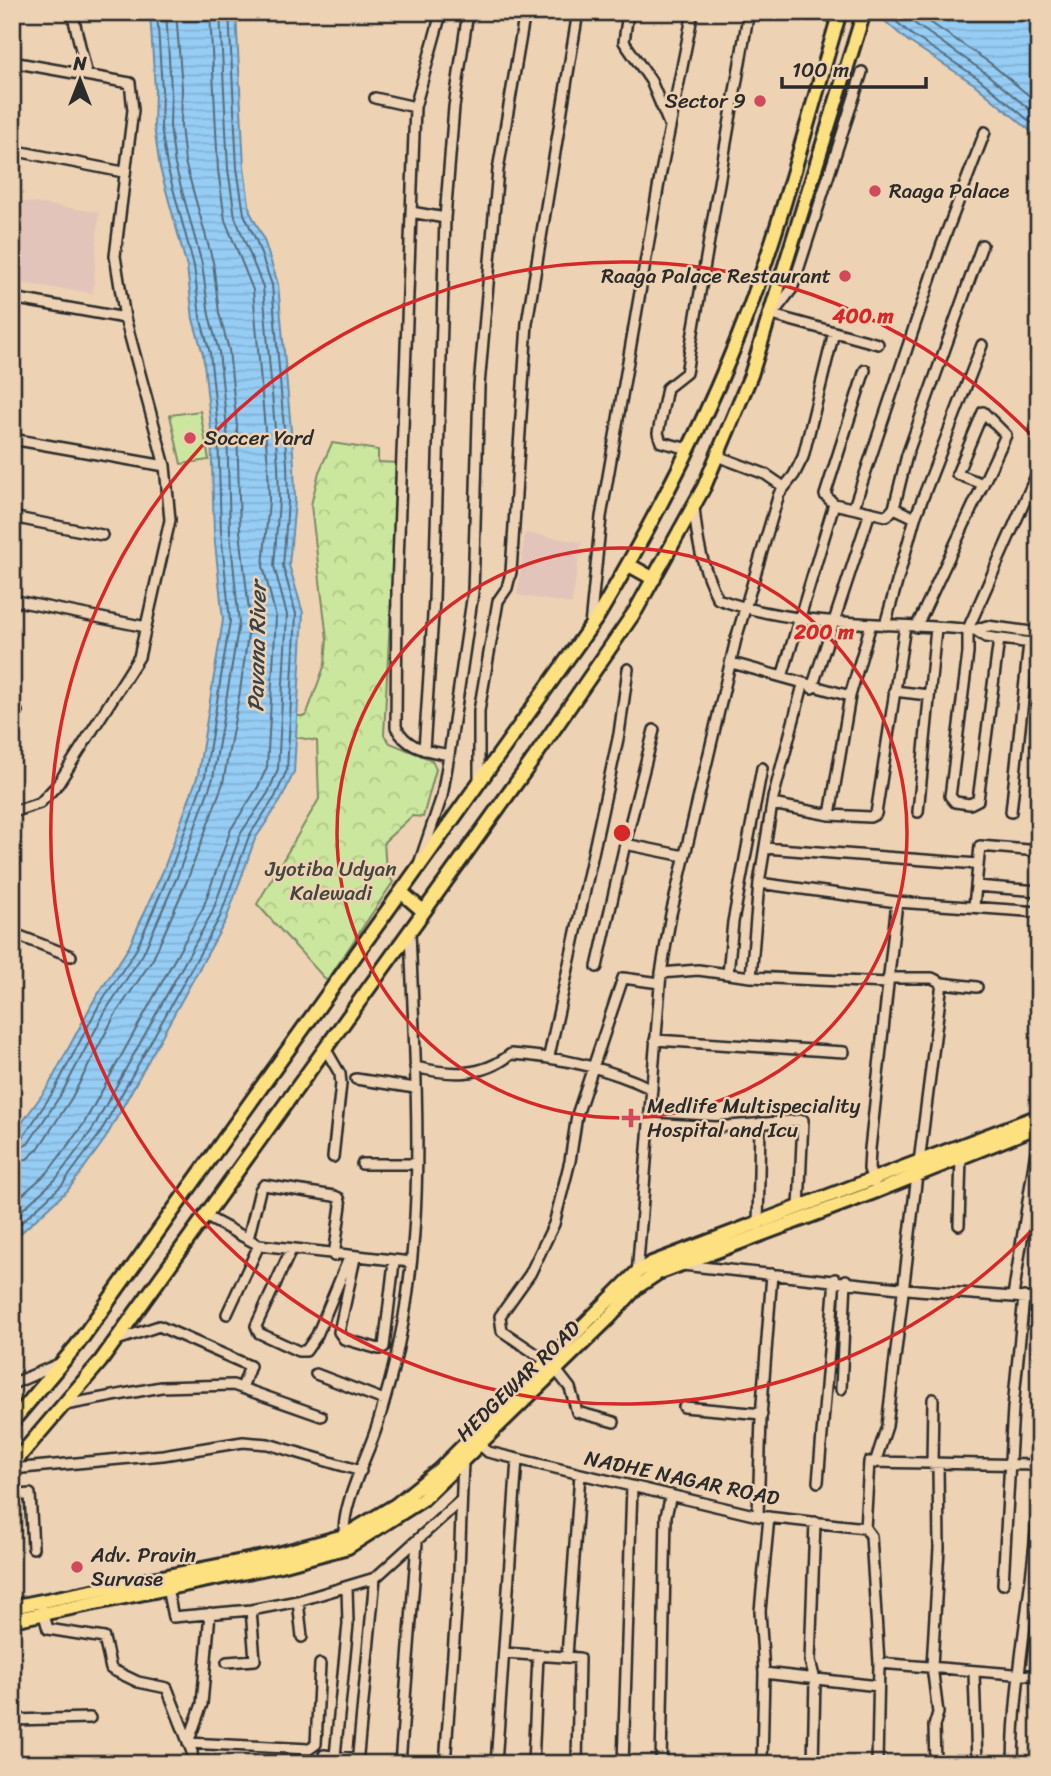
<svg xmlns="http://www.w3.org/2000/svg" width="1051" height="1776" font-family="Sriracha,sans-serif">
	<defs>
		<pattern id="park-crowns" width="20" height="18" patternUnits="userSpaceOnUse" patternTransform="scale(1.75)"><rect width="20" height="18" fill="#cbe79e"/><path d="M2 6a3 3 0 1 1 6 0M12 15a3 3 0 1 1 6 0" fill="none" stroke="#aec688"/></pattern>
		<pattern id="water-rules" width="6" height="5" patternUnits="userSpaceOnUse" patternTransform="scale(1.75)"><rect width="6" height="5" fill="#96cdf5"/><path d="M0 2.5h6" fill="none" stroke="#81b0d2"/></pattern>
	</defs>
	<rect width="100%" height="100%" fill="#edd2b4"/>
	<filter id="ink" filterUnits="userSpaceOnUse"><feTurbulence type="fractalNoise" baseFrequency=".0143" numOctaves="2"/><feDisplacementMap in="SourceGraphic" scale="14" xChannelSelector="R" yChannelSelector="G"/><feConvolveMatrix kernelMatrix="1 2 1 2 8 2 1 2 1" color-interpolation-filters="sRGB"/></filter>
	<g filter="url(#ink)">
		<path fill="#e3c4ba" d="M12 200 99 212 93 293 12 282Z
			M525 533 581 542 572 604 517 595Z"/>
		<path fill="url(#park-crowns)" stroke="#7b8964" stroke-width="2" d="M332 443 378 450V462L398 463 384 735 390 743 432 760 436 769 423 817 412 816 384 842 386 871 393 882 327 981 257 904 319 799 317 741 295 737 296 716H306L325 664 327 639 311 505 319 472Z"/>
		<path fill="#cbe79e" stroke="#7b8964" stroke-width="2" d="M200 411 209 460 181 464 170 415Z"/>
		<path fill="url(#water-rules)" stroke="#6b8ca4" stroke-width="2" d="M150 12H236L244 167 250 212 263 237 278 284 294 464 295 501 289 565 303 613 294 772 281 800 255 839 226 920 105 1139 68 1190 12 1241V1137L49 1085 93 1002 129 947 163 871 198 775 223 620 214 533 211 429 203 354 193 319 187 267 160 168 154 127 155 89Z
			M874 12H1033L1039 18V138L974 84 908 41Z"/>
		<g fill="none" stroke-linecap="round" stroke-linejoin="round">
			<path stroke="#566c7c" stroke-width="2" d="M885 12 912 35 978 78 1039 129
				M898 12 983 71 1039 117
				M915 12 990 63 1039 104
				M12 1142 22 1139 55 1089 99 1005 136 950 169 874 205 776 230 621 221 532 218 429 210 353 200 317 194 266 167 166 161 127 162 89 157 12
				M12 1151 28 1144 62 1093 106 1010 143 954 177 877 213 778 239 623 230 532 227 428 219 352 209 315 202 264 175 165 170 126 171 89 166 12
				M12 1162 27 1159 38 1149 71 1099 115 1015 153 959 187 881 223 783 240 691 250 620 240 531 237 426 229 350 219 313 213 262 185 162 181 126 182 88 176 12
				M12 1204 48 1172 83 1125 203 908 231 829 258 787 267 767 276 617 263 566 269 501 268 465 253 290 225 220 218 170 210 12
				M12 1219 56 1179 92 1130 212 913 241 833 268 793 278 769 287 615 274 566 279 501 278 465 263 287 235 217 228 169 220 12
				M12 1231 62 1185 99 1135 220 917 249 836 275 797 287 770 296 614 283 566 288 501 287 464 272 285 256 240 244 214 237 168 229 12"/>
			<g stroke="#2b2b2b" stroke-width="14">
				<path id="minor" d="M72 12 87 75
					M628 12 624 42 651 81 669 124
					M12 62 130 83 133 110 115 256 125 318 165 466 170 520 139 657 58 784 40 803 12 812
					M862 72 792 289 772 315 878 344
					M375 98 415 107
					M12 150 123 172
					M411 212 445 218
					M12 298 125 318
					M865 370 825 495 834 504 887 516 894 508 907 455 982 245
					M12 439 165 466
					M689 449 661 442 658 433 667 388 686 373 747 22
					M717 456 765 474 784 487
					M694 507C697 541 702 568 718 599 800 629 889 621 975 630L987 626 1039 633
					M854 507 942 244 985 132
					M894 508 915 518
					M12 517 102 535
					M12 600 146 627
					M885 625 915 518 982 345
					M590 626 601 517 660 177 693 12
					M916 627 923 613 1006 435 983 412 957 474 983 484
					M975 630 986 637 1039 644
					M999 639 978 800 970 804 955 802 950 796 951 789 968 653V629L1039 469
					M732 663 850 696
					M782 677 834 504
					M812 688 870 512
					M894 691 928 695
					M12 711 17 712
					M654 730 625 844 684 856
					M424 750 434 600 445 218 454 107 468 12
					M449 755 473 593 479 386 498 170 525 12
					M479 781V711L498 601 507 588 511 572 527 323 578 12
					M772 804 830 815 870 817 876 814 905 626
					M918 812 936 628
					M1011 812 1029 643
					M830 815 850 696 871 624
					M765 848 978 864
					M420 861 442 796 449 755C426 750 407 749 396 727L397 588 415 107 440 17
					M759 883 897 902 1039 912
					M976 886 1039 891
					M974 906 980 846 1039 851
					M12 933 71 956
					M597 967 625 844
					M661 973 698 970 751 977 888 983
					M728 974 733 922 762 768
					M751 977 759 883 773 798 803 685
					M888 978H932L942 983 919 1162
					M942 983 977 987
					M655 1040 844 1052
					M325 1048 340 1074 341 1084 333 1157
					M549 1056 619 734 628 669
					M415 1067C449 1075 482 1078 511 1054 559 1057 608 1068 652 1089
					M356 1079 415 1088
					M649 1123 716 1127 803 1120 799 1207
					M362 1164H417
					M874 1183 869 1169 870 1149 897 902
					M205 1216 259 1245 411 1262
					M959 1225 961 1157
					M758 1226 760 1123
					M248 1239 260 1190 264 1185 334 1196 339 1198 341 1205 334 1256
					M291 1250 256 1326 259 1333 298 1351H306L317 1335 349 1258
					M355 1258 339 1332 344 1339 379 1349 384 1347 394 1262
					M682 1265 918 1290 1039 1299
					M637 1275 661 973 671 914 736 639 779 494 794 475 803 457 834 332
					M1013 1296 1039 1132
					M227 1314 259 1245
					M117 1340 159 1326 250 1366 242 1388
					M548 1362 502 1331 500 1316 530 1274 554 1224 570 1161 577 1115 623 978 660 983
					M556 1370 570 1388 577 1412 614 1422
					M316 1374 384 1400
					M12 1384 59 1364
					M841 1389 846 1280
					M65 1405 161 1387 233 1385 321 1416
					M684 1407 762 1414
					M477 1442 488 1452 758 1516 865 1528 871 1536 879 1663 877 1764
					M875 1463 887 1426 917 1175
					M932 1465 933 1399
					M12 1469 163 1455 243 1442 268 1444 361 1471
					M818 1482 835 1279
					M12 1496 30 1494 33 1548
					M758 1516 761 1417 772 1274
					M865 1528 869 1462 1039 1465
					M345 1539C339 1511 366 1459 375 1432 381 1415 385 1398 390 1381 430 1234 415 1080 410 930
					M1003 1584 1013 1408 1024 1297
					M167 1588 173 1617 251 1610 298 1601 375 1578 460 1501
					M298 1601 302 1637
					M42 1608 48 1629 104 1638 111 1669 138 1682 167 1688 192 1752 193 1764
					M210 1613 202 1704 188 1743 309 1749 316 1744 320 1664
					M504 1653 579 1658 577 1764
					M567 1656 580 1474
					M227 1662 255 1660 251 1610
					M879 1663 1039 1676
					M974 1672 977 1764
					M764 1673 878 1686
					M12 1720 90 1718
					M324 1755 358 1759
					M335 1756 348 1624 347 1587
					M496 1762 533 1764
					M193 1763 217 1764
					M357 1764 375 1578
					M400 1764 417 1542
					M445 1764 459 1571 463 1461
					M496 1764 517 1459
					M533 1764 538 1656
					M623 1764 632 1486
					M661 1764 666 1516 671 1495
					M762 1764 764 1673 760 1611 769 1517
					M813 1764 815 1680 810 1661 815 1522
					M935 1764 934 1726 938 1713 932 1666 939 1548 938 1465
					M1013 1764C1014 1673 1034 1585 1039 1495"/>
			</g>
			<g stroke="#2b2b2b" stroke-width="18">
				<path id="major" d="M629 565 654 579
					M401 892 423 911
					M12 1422 77 1345 598 616C656 518 708 418 748 312 784 214 810 112 840 12
					M12 1465 100 1362 532 761 636 610 704 487 751 375 864 12
					M12 1607 278 1554 344 1536 396 1505 439 1470 637 1272 652 1263 1039 1116
					M12 1620 281 1565 348 1547 422 1500 610 1317 637 1287 658 1273 877 1191 1039 1126"/>
			</g>
			<use href="#minor" stroke="#edd2b4" stroke-width="9"/>
			<use href="#major" stroke="#fde080" stroke-width="12"/>
		</g>
	</g>
	<g fill="none" stroke="#d62828" stroke-width="3.5">
		<circle cx="622" cy="833" r="285"/>
		<path d="M1036 1226A571 571 0 1 1 1036 440"/>
	</g>
	<g fill="#d1495b" stroke="#edd2b4" stroke-width="2.5">
		<circle cx="760" cy="101" r="7"/>
		<circle cx="875" cy="191" r="7"/>
		<circle cx="845" cy="276" r="7"/>
		<circle cx="190" cy="438" r="7"/>
		<path d="M627.5 1107.5h7v7h7v7h-7v7h-7v-7h-7v-7h7z"/>
		<circle cx="77" cy="1567" r="7"/>
	</g>
	<g text-anchor="middle" dominant-baseline="central" stroke-width="5" stroke-linejoin="round" paint-order="stroke">
		<g font-size="21" fill="#2b2b2b" stroke="#edd2b4" text-anchor="start">
			<text x="746" y="101" text-anchor="end">Sector 9</text>
			<text x="889" y="191">Raaga Palace</text>
			<text x="831" y="276" text-anchor="end">Raaga Palace Restaurant</text>
			<text x="204" y="438">Soccer Yard</text>
			<text x="647" y="1106">Medlife Multispeciality<tspan x="647" dy="24">Hospital and Icu</tspan></text>
			<text x="91" y="1555">Adv. Pravin<tspan x="91" dy="24">Survase</tspan></text>
		</g>
		<g font-size="21" fill="#43473c" stroke="#edd2b4">
			<text x="331" y="869">Jyotiba Udyan<tspan x="331" dy="24">Kalewadi</tspan></text>
		</g>
		<g font-size="21" fill="#2b2b2b" stroke="#edd2b4">
			<text transform="translate(518 1381) rotate(-44)">HEDGEWAR ROAD</text>
			<text transform="translate(682 1478) rotate(12)">NADHE NAGAR ROAD</text>
		</g>
		<g font-size="23" font-style="italic" fill="#3b4349" stroke="#edd2b4">
			<text transform="translate(257 647) rotate(-89)">Pavana River</text>
		</g>
	</g>
	<circle cx="622" cy="833" r="10" fill="#d62828" stroke="#edd2b4" stroke-width="3.5"/>
	<g font-size="21" text-anchor="middle" font-weight="bold" fill="#d62828" stroke="#edd2b4" stroke-width="5" stroke-linejoin="round" paint-order="stroke">
		<text x="863" y="323">400 m</text>
		<text x="824" y="639">200 m</text>
	</g>
	<rect width="1051" height="1776" fill="none" stroke="#edd2b4" stroke-width="42"/>
	<rect x="21" y="21" width="1009" height="1734" fill="none" stroke="#2b2b2b" stroke-width="2.5" filter="url(#ink)"/>
	<g transform="translate(80 80)" stroke="#edd2b4" stroke-width="5" paint-order="stroke">
	<path d="M0-5L12 26L0 18L-12 26Z" fill="#2b2b2b"/>
	<text y="-10" font-size="19" font-weight="bold" text-anchor="middle" fill="#2b2b2b">N</text>
	</g>
	<path d="M782 77v10h144v-10" fill="none" stroke="#2b2b2b" stroke-width="3.5"/>
	<text x="792" y="77" font-size="21" fill="#2b2b2b" stroke="#edd2b4" stroke-width="5" paint-order="stroke">100 m</text>
</svg>
